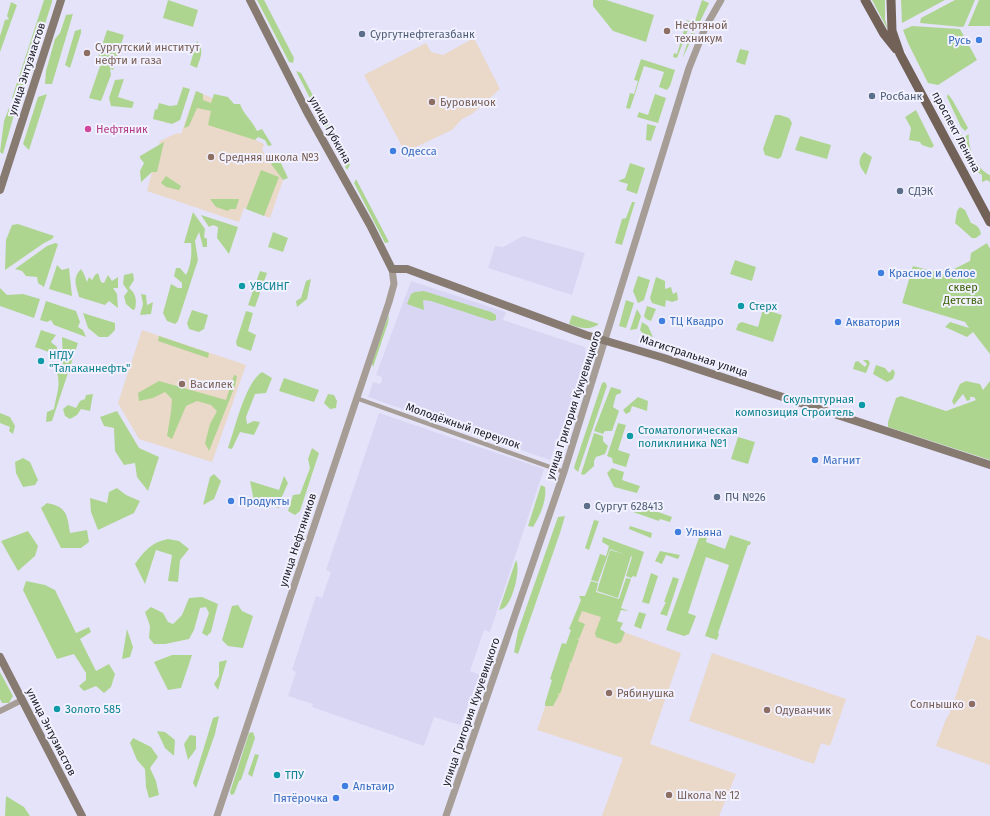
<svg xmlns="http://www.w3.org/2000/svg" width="990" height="816" font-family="'Fira Sans',sans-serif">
	<rect width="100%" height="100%" fill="#e5e3fa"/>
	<path fill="#d9d6f4" d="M523 236 585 253 572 295 488 268 495 246 503 247Z
		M411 281 506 312 503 320 585 347 586 363 550 460 368 397 373 382 380 384 382 381V377L376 375Z
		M379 413 544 469 490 632 484 630 470 671 480 675 460 725 434 717 424 746 312 707 313 704 288 696 296 672 292 670 316 596 322 598 331 572 326 570Z"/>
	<path fill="#ead8c8" d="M474 38 500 89 472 114 462 119 452 130 405 152 364 75 426 43 431 52 443 55Z
		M196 91 208 96 237 112 255 140 264 144 262 150 283 180 270 218 244 208 239 222 147 191 160 141 177 133 181 134Z
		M142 330 246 365 212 462 139 439 118 403Z
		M579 608 604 616 602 624 681 653 650 744 736 774 719 816H602L623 758 537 730Z
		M977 635 990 640V765L936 746 946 719 949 715Z
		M712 653 846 699 830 746 821 743 814 764 689 721Z"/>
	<path fill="#aed590" d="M44 0H52V2L22 96 16 100 12 98Z
		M168 0 198 10 193 27 163 18Z
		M257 0H264L294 58 293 63 289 62Z
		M593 0H606L654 15 646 42 613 31 593 6Z
		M702 0 709 3 683 57V56Z
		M872 0H885V19L888 30Z
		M901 0H945L902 23Z
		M955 0H975L964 26 962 27 920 23 921 18Z
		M979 0H990V26H968Z
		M11 2 17 5 0 52V36L5 20 9 19 7 16Z
		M73 14 52 84H45L46 71 55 39 60 33 66 15Z
		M687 20 691 22 677 58 673 57 674 53 677 54Z
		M912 26 960 29 977 60 938 85 928 83 908 43 903 30Z
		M81 29V33L70 68 65 65 75 31Z
		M107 30 124 35 113 70 110 69 111 75 101 101 89 98 100 66 96 64Z
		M197 41C205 50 200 58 197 68L190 65Z
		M740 49 749 51 745 65 736 62Z
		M641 59 675 70 670 86 667 90 659 87 664 72 644 66 630 109 626 108 630 93 634 94 638 81 634 80Z
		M296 71 301 73 350 165 347 170Z
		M124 79 118 97 134 102 132 108 111 106 109 98 115 80Z
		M183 87 190 89 180 120 172 124 153 119 155 109 157 110 159 103 170 106 177 105Z
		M196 91 203 94V100L211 103 214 94 228 97 234 104H240C244 115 252 120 257 131L262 129 272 145 268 146 265 140 258 137 255 140 208 125 211 111 197 108 189 126 184 128Z
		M47 94 29 150 23 144 38 97Z
		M655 94 666 98 658 123 637 117 639 112 648 115Z
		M948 94 953 101 968 128 965 131 961 127 947 97Z
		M9 108 15 111 3 154 0 152 4 121Z
		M916 110 934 146 931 148 922 145 920 142 909 140 911 128 905 117Z
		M775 115H780L789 118 792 123 781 157 778 159 765 155 763 149Z
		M647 124 656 126 651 141 646 140Z
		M958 131 964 137 969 134C967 147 977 170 990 175V182L987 180 982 182V175L976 171Z
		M800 136 831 145 827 159 795 150Z
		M164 142 157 172H152L141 182 140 171 144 163 140 158V156Z
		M864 152 872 157 866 175C860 167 856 161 864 152Z
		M279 159 288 178 283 180 271 164Z
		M630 163 645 168 637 194 626 190 628 184 618 181 625 178Z
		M261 170 279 177 264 216 246 209Z
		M166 176 181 186 179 190 166 187 161 183Z
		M356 179 389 242 385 243 354 183Z
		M210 199H239L236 209H230L228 211 216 207Z
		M632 202H635L622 245 615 243 622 219 626 218Z
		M960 207 965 210 971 223C977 225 980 228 981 234L976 238H972L955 223 957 211Z
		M193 212 205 229 204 237 207 239V247H203L199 232 195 241 198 260 178 321 175 324 167 321 163 313 171 284 178 288H182V283L174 276 176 268H180L186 275C191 265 192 255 191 243H184Z
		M201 215 238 227 229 254 217 238 218 227 213 225 209 227Z
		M18 224 54 236 52 239 44 243 5 270 6 240 12 225Z
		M273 232 288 238 283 252 268 247Z
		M55 243 58 244 44 287 38 283 37 277 26 276 22 271 15 269 47 246Z
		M987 243 990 249V354L973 332 967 337 945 327 950 322 969 328 965 322 902 303 913 266 944 274 970 261 971 253Z
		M735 260 756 267 752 281 730 274Z
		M57 265 62 270 69 268 72 296 49 289Z
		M81 269 84 274 87 282 89 277 92 280 95 275 98 273 101 282 104 283 108 275 112 281 118 277V288H113L117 294 118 308 109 301 105 305 79 297C76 285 72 278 81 269Z
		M260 271 267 273 255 307 248 305Z
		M133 273 134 280 129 288C136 293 137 301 135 309L133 310 126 304 124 296 128 291 123 284 124 275Z
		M638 276 650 280 644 300 638 303 633 291Z
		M656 277 665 281V289L671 287 673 294 677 292 678 300 672 302 666 300 665 307 652 303 650 298Z
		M311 279 307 299 297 307 296 301 301 298 306 281Z
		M0 288 7 295 23 294 40 299 34 318 0 306Z
		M424 291 491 312 496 315V320L492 321 431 301 423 300 424 310 407 304 411 294 415 292Z
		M141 294 146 295 147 305 153 302 151 314 140 315 143 304Z
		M626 300 634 303 626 328 619 326Z
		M46 301 76 311 80 322 78 327 83 330 86 337 54 325 51 320 47 322 40 320Z
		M647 306 656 309 651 321 646 319 644 316Z
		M637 309 641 316 637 329 630 330Z
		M763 309 782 315 773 342 736 330 738 324 742 322 758 327Z
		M192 310 208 315 204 329 199 332 189 329 187 323Z
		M246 311 253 313 248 331 256 335 251 351 237 346 236 342Z
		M83 313 115 323V330L108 337H99L88 328Z
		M389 314 388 323 373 367 371 362Z
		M572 315 599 324C589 331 579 328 569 324Z
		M642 322 648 326 653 337 643 334 640 330Z
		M41 330 56 335 51 342 57 347V355L35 347Z
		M159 336 209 353 208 358 158 341Z
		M62 337 78 343 52 421 46 422 47 412 54 409C56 395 61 386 57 373L63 365Z
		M863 360H868L870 363 866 373 853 369 855 362 858 361 865 367 867 364Z
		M876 365 885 368 889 373 893 369 895 373 893 379 887 382 873 374Z
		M262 372 272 378 266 393 255 394 246 417 247 424 254 421 260 422 254 435 240 432 232 449 228 448C235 429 245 383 262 372Z
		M234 375 237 376 235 386 209 451 205 443 210 424 217 411 211 405 197 401 186 406 172 439 167 436 171 412 172 399 165 392 153 398 139 401 138 393 159 381 226 400Z
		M284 378 319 390 314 402 279 391Z
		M966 381 980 384 983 390 990 381V460L888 427V422L896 398 901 396 946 411 976 400 974 397H970V400L967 401 963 394 954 405 952 401 960 384Z
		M605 382 607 386 578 472 574 468 575 464 602 383Z
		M611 387 621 390V393L616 395 613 407 619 411 612 431H605L603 434 594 431Z
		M93 394 90 411 81 409 77 415 70 419 65 416 63 409 68 405 76 408 80 401 85 399 86 395Z
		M328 394 334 395 337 401 336 408 330 409 324 403Z
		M638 397 648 401 647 411 632 406 630 412 626 414 623 410Z
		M117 411 139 448 159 457 148 491 137 477 135 463 124 465 115 451 114 428 104 426 100 417Z
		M0 413 10 417 15 426 13 434 9 431 10 427 0 423Z
		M618 423 626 425 618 450 630 454 626 467 613 463 612 458 607 456Z
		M594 433 603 436V441L608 446 605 454 596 457 594 461V466L584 475 581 474Z
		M738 437 755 442 748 464 731 459Z
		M312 448 319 453 300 511 295 515 288 511 293 495 300 494 310 468 308 459Z
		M23 458 30 462 38 480 35 485 23 487 16 473 15 462Z
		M612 468 624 472 622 480 640 486 637 493 614 487 607 473Z
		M214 474 221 481 214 499 203 505 210 477Z
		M284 476 288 483 281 499 279 508 254 501 250 481 279 490Z
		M541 485 545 487C547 500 540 516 533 527L528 526Z
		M117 488 126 495 140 501 134 513 98 530 91 512 90 498 107 503 109 492Z
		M47 503C67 507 67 514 70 533L87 530 89 542 81 548H61L41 508Z
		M636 504 672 517 670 522 660 519 659 521 633 512Z
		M565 516 560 533 518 654 514 652 518 631 558 517Z
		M594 520 599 521 589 550 585 548Z
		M630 526 652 533 651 538 629 529Z
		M28 531 38 546 35 556 18 571 1 541Z
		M700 535 707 537 706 542 725 549 730 535 751 542 750 545H748L718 633 719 634 717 640 705 636 729 565 706 557 688 613 696 616 689 634 684 636 666 630Z
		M603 537 644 552 636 577 633 576 631 578 626 576 632 557 631 556 618 598 597 591 610 550 624 554 610 549 598 582 591 580 600 554 606 556 609 546 602 542Z
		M168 539 179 541 189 549 180 560 178 582 168 581 172 555 156 550 145 584 135 564C144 551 152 542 168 539Z
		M660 551 680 555 678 559 666 555 662 564 655 561Z
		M516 560C521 569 513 600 505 607 503 609 501 609 499 610Z
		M651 573 658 576 649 604 642 602Z
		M673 577 679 579 667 616 660 614 666 602H664Z
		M626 578 631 579 621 608 629 611 621 610 617 621 623 623 620 629 625 632 621 642 616 644 596 637 595 633 601 617 582 611 578 621 585 624 579 639 576 638 579 640 571 663 569 662 570 664 560 694 557 693 559 695 553 706H545V703L552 680 550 679 562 643 566 644 571 630 569 629 581 600 579 596H585L591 581 598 583 596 592 619 599Z
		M26 581 45 585 55 590 76 633 89 627 91 632 80 639 96 671 109 664 115 674 111 687 104 693 96 686 84 691 79 686 86 680V673L74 654 57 659 23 590Z
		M202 597 218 604 211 632 207 636 202 633 209 613 206 607 200 608 194 630 189 639 165 644H154L149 638 150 626 145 612 151 607 163 613 168 622 173 624 182 615 189 598Z
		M238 605 242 611 253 616 243 648 228 646 222 640 232 606Z
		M639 612 646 614 641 629 634 626Z
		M127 629 133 647 130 657 122 659Z
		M172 655H192L181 688 168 690 154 662Z
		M227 660 218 690 214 684 219 676V662Z
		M0 672 13 696 9 703H2L0 699Z
		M219 716 215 734 196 788 193 783 213 718Z
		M157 731 165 732 175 740 174 756 165 748Z
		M253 732 255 738 241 780 239 781 234 794 231 795 230 792 249 733Z
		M190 735 196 736V749L188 760 184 744Z
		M133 738 151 747 158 757 150 768 156 781 159 795 149 798 146 787 145 769 137 760 130 743Z
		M255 754 259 755 252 777 248 774Z
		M6 796 24 807 30 816H5Z"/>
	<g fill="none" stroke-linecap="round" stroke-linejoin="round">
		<path stroke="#a69d96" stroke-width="4.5" d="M356 398 564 472"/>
		<path stroke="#a69d96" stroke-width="6" d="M0 711 22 700"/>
		<path stroke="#a69d96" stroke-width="7" d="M217 816 389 302 394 284 392 269
			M446 816 564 472 689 68 705 28 721 0"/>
		<path stroke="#877a71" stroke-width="8" d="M250 0 307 112 370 225 392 269H407L586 335 664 358 990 465
			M0 190 61 0
			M0 657 82 816"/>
		<path stroke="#716156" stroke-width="9" d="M865 0 884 34 896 49
			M891 0 892 31 900 54 990 222"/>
	</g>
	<g fill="#8d6e63" stroke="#f2f1ff" stroke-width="1.5">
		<circle cx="667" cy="31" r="4"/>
		<circle cx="87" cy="53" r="4"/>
		<circle cx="432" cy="102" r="4"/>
		<circle cx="211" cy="157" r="4"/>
		<circle cx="182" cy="384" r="4"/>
		<circle cx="609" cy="693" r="4"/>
		<circle cx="972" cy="704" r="4"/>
		<circle cx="767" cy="710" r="4"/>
		<circle cx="669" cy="795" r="4"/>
	</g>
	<g fill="#5c6f8a" stroke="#f2f1ff" stroke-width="1.5">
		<circle cx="362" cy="34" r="4"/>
		<circle cx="872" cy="96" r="4"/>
		<circle cx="900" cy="191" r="4"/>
		<circle cx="717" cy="497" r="4"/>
		<circle cx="587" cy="506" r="4"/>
	</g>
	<g fill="#3f7fe0" stroke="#f2f1ff" stroke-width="1.5">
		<circle cx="979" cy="40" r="4"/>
		<circle cx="393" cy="151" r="4"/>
		<circle cx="881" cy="273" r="4"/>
		<circle cx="662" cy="321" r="4"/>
		<circle cx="838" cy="322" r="4"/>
		<circle cx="815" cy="460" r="4"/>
		<circle cx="231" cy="501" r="4"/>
		<circle cx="678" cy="532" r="4"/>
		<circle cx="345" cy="786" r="4"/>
		<circle cx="336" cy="798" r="4"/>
	</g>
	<circle fill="#d1479c" stroke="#f2f1ff" stroke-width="1.5" cx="88" cy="129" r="4"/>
	<g fill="#0f9aa8" stroke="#f2f1ff" stroke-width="1.5">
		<circle cx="242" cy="286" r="4"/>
		<circle cx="741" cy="306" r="4"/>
		<circle cx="41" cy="361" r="4"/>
		<circle cx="862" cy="405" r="4"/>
		<circle cx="630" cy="436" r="4"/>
		<circle cx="57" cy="709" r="4"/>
		<circle cx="277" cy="775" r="4"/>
	</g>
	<g text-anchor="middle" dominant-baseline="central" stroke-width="4" stroke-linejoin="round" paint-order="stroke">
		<g font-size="11" fill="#785e54" stroke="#f2f1ff" text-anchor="start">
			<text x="675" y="25">Нефтяной<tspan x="675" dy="13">техникум</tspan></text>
			<text x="95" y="47">Сургутский институт<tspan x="95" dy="13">нефти и газа</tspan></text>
			<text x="440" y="102">Буровичок</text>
			<text x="219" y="157">Средняя школа №3</text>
			<text x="190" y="384">Василек</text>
			<text x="617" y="693">Рябинушка</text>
			<text x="964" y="704" text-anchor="end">Солнышко</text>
			<text x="775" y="710">Одуванчик</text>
			<text x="677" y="795">Школа № 12</text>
		</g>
		<g font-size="11" fill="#4e5e75" stroke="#f2f1ff" text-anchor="start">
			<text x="370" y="34">Сургутнефтегазбанк</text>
			<text x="880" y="96">Росбанк</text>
			<text x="908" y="191">СДЭК</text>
			<text x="725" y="497">ПЧ №26</text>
			<text x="595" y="506">Сургут 628413</text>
		</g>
		<g font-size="11" fill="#366cbe" stroke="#f2f1ff" text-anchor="start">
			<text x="971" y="40" text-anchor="end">Русь</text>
			<text x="401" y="151">Одесса</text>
			<text x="889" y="273">Красное и белое</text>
			<text x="670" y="321">ТЦ Квадро</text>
			<text x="846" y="322">Акватория</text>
			<text x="823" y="460">Магнит</text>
			<text x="239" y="501">Продукты</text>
			<text x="686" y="532">Ульяна</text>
			<text x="353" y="786">Альтаир</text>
			<text x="328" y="798" text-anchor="end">Пятёрочка</text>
		</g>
		<g font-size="11" fill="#212029" stroke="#f2f1ff">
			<text transform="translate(27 69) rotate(-72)">улица Энтузиастов</text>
			<text transform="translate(330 130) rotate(61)">улица Губкина</text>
			<text transform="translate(956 132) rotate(62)">проспект Ленина</text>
			<text transform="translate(694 356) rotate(18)">Магистральная улица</text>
			<text transform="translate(574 405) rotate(-72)">улица Григория Кукуевицкого</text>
			<text transform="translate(463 426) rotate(19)">Молодёжный переулок</text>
			<text transform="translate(298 540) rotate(-72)">улица Нефтяников</text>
			<text transform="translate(471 712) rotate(-71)">улица Григория Кукуевицкого</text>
			<text transform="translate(51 732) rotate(63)">улица Энтузиастов</text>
		</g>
		<g font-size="11" fill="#b23c85" stroke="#f2f1ff" text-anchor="start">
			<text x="96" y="129">Нефтяник</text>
		</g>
		<g font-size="11" fill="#0d838f" stroke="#f2f1ff" text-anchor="start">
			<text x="250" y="286">УВСИНГ</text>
			<text x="749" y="306">Стерх</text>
			<text x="49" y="355">НГДУ<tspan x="49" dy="13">"Талаканнефть"</tspan></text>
			<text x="854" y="399" text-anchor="end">Скульптурная<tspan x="854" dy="13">композиция Строитель</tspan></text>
			<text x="638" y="430">Стоматологическая<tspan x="638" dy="13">поликлиника №1</tspan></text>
			<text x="65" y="709">Золото 585</text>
			<text x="285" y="775">ТПУ</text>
		</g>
		<g font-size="11" fill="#375f00" stroke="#f2f1ff">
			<text x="963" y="287">сквер<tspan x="963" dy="13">Детства</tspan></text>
		</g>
	</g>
</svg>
